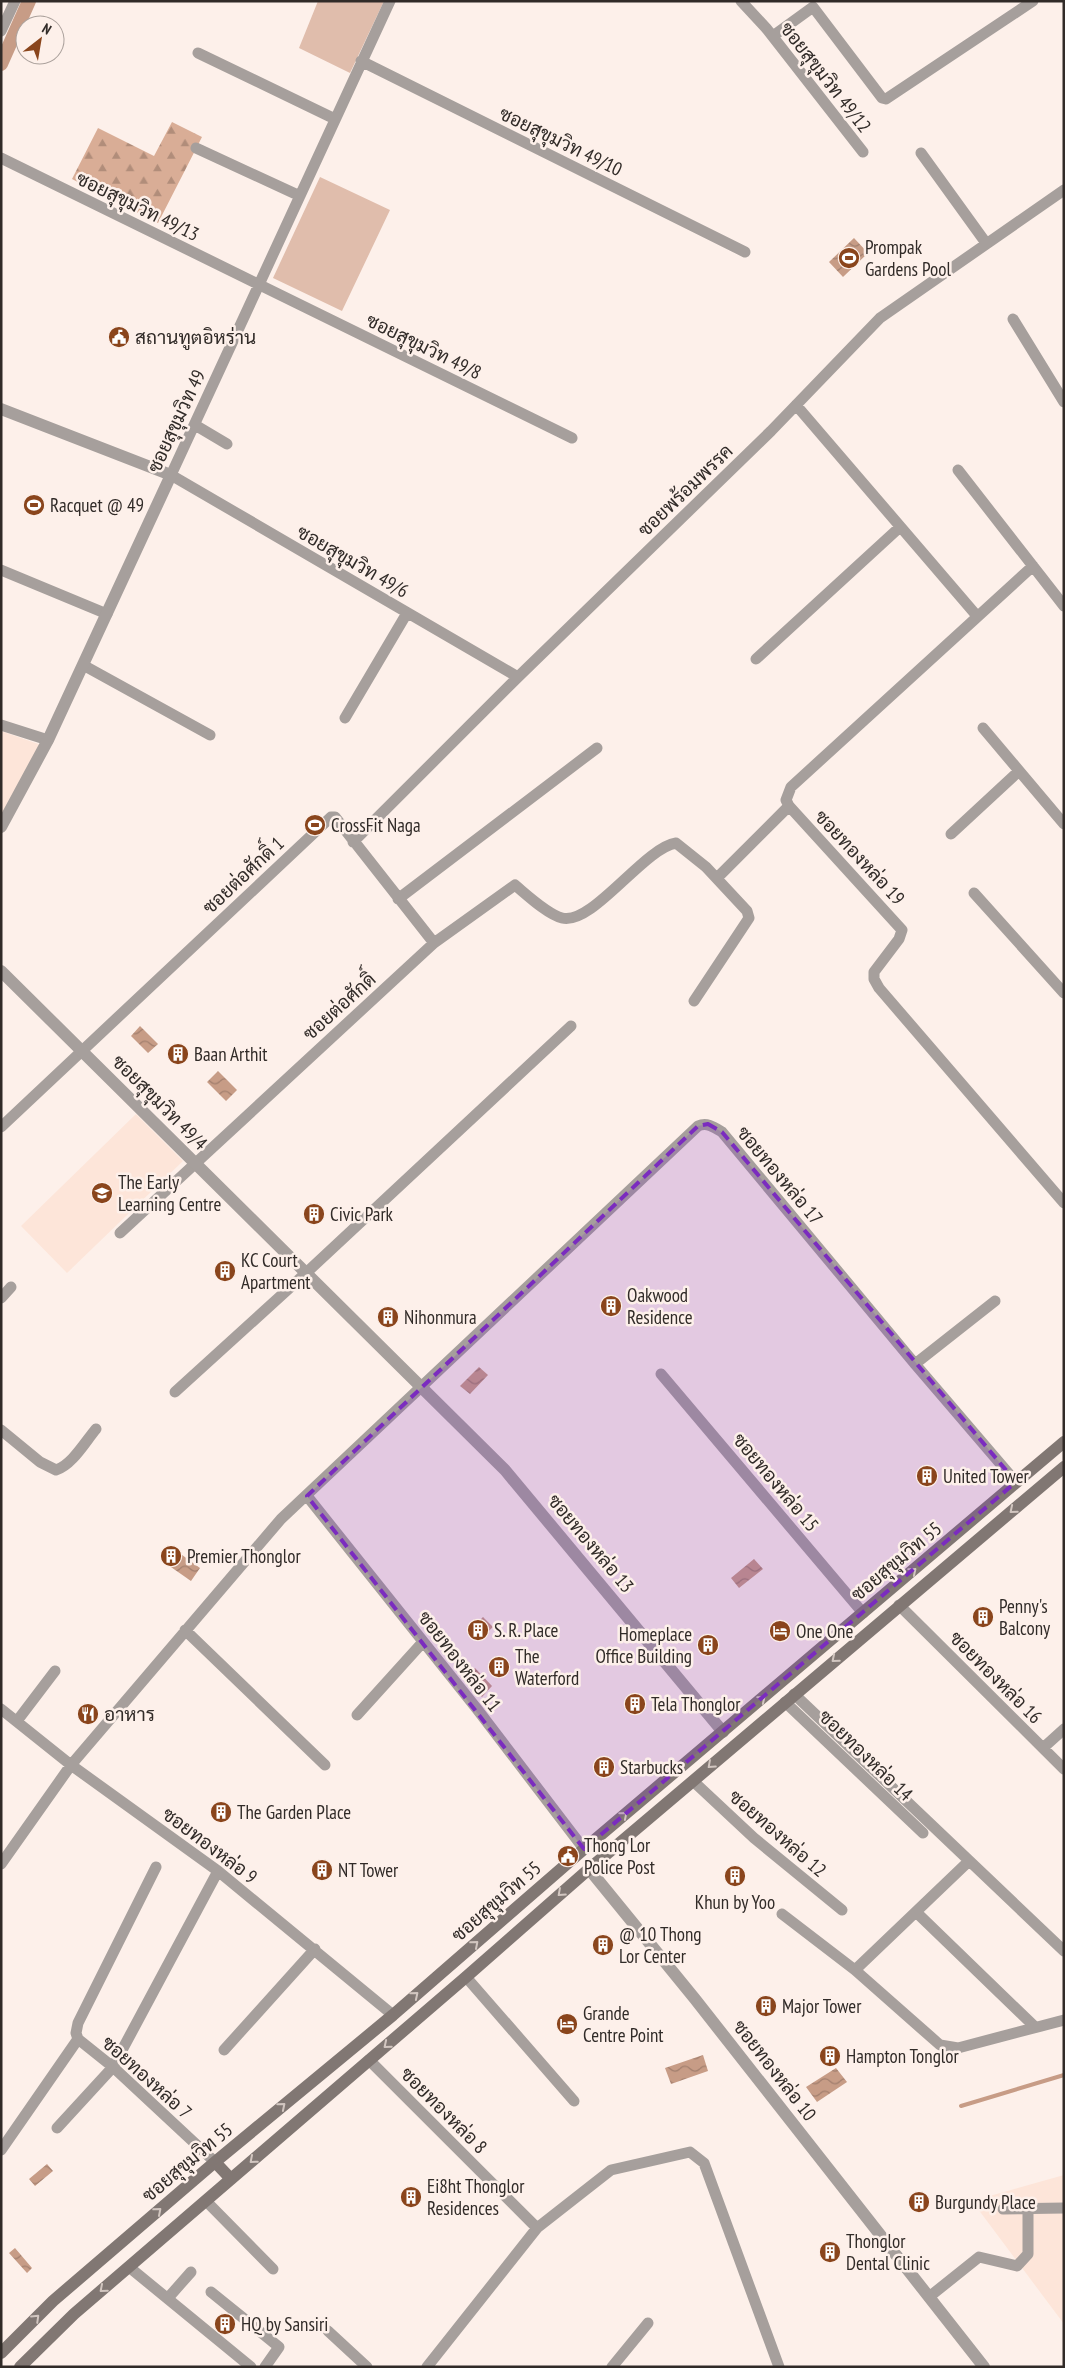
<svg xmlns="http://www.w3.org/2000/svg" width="1065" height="2368" font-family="'PT Sans Narrow',Sarabun,sans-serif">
	<defs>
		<pattern id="forest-firs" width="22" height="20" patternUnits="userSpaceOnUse" patternTransform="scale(1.25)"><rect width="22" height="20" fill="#d9ad96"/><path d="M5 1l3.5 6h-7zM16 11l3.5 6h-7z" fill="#b18d7a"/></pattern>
		<pattern id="water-waves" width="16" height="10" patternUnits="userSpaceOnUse" patternTransform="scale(1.25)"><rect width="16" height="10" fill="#c79c86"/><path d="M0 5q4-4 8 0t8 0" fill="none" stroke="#a27f6e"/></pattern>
	</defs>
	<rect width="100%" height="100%" fill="#fdf0ea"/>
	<path fill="#fde5d9" d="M1 731 44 746 1 825Z
		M136 1114 183 1161 67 1273 21 1226Z
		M1064 2175V2324L972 2201Z"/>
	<path fill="#e0bdac" d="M318 1H384L350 73 299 48Z
		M320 177 390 210 342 311 273 278Z"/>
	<path fill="url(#forest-firs)" d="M172 122 202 137 158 223 72 179 98 128 154 156Z"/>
	<path fill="url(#water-waves)" d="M854 238 868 253 843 277 829 262Z
		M140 1026 158 1044 148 1053 131 1036Z
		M218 1071 237 1090 226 1101 207 1082Z
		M479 1367 488 1375 470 1394 460 1386Z
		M178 1552 200 1568 191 1581 168 1565Z
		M754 1559 763 1569 739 1588 731 1578Z
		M483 1617 493 1627 480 1639 471 1630Z
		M475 1668 492 1686 482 1697 464 1679Z
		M703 2055 708 2071 671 2084 665 2068Z
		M836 2068 847 2082 817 2102 806 2087Z
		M47 2164 53 2171 35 2186 29 2179Z
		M15 2248 32 2268 27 2273 9 2253Z"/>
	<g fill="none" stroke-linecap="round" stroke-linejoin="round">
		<path stroke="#c79c86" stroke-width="4" d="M961 2106 1064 2075"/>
		<path stroke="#c79c86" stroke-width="14" d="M1 64 29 1"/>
		<path stroke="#a69f9c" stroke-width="11" d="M390 1 171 475 518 677
			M741 1 766 28 863 152
			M1 31 15 1
			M773 36 813 7 882 98 886 99 1033 1
			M198 53 335 119
			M361 61 745 252
			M196 148 300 196
			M921 153 986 243
			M1 158 572 438
			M1013 319 1064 402
			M796 405 977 616
			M195 425 227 444
			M958 470 1064 606
			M1033 566 791 787 786 800 789 806 902 930 899 939 874 972V979L879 988 1064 1203
			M1 570 107 614
			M756 659 900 527
			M83 665 210 735
			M345 718 407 613
			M1 725 48 740
			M983 728 1064 824
			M951 834 1019 771
			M353 842 518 677 771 431 880 318 1064 190
			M717 878 789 806
			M974 893 1064 993
			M398 899 597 748
			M1 1127 331 817H335L434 943
			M120 1233 434 943 515 885C527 895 547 914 562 918 592 926 644 848 676 843L706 867 747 911 749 918 694 1001
			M1 1298 11 1287
			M915 1364 995 1301
			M661 1374 863 1613
			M175 1392 306 1273 571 1026
			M1 1430 40 1462 56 1470C72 1465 85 1442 96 1429
			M307 1496 477 1709 584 1849
			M899 1605 1064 1769
			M185 1630 325 1765
			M794 1694 1064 1951
			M785 1702 923 1833
			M1 1709 71 1765 218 1871 393 2015
			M357 1715 423 1642
			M17 1721 55 1671
			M1043 1748 1064 1729
			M693 1781 754 1838 842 1910
			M1 1864 71 1765 281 1519 698 1126C707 1122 714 1127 722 1132L915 1364 1016 1482
			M916 1912 1034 2026
			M782 1914 855 1970 940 2045 958 2048 1064 2020
			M855 1970 969 1861
			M466 1977 574 2101
			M78 2039 76 2033 78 2023 156 1867
			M78 2039 113 2067 215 2162
			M224 2050 315 1949
			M369 2060 537 2228
			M57 2128 113 2067 218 1871
			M1 2150 78 2039
			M206 2201 273 2269
			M1003 2209 1064 2208
			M129 2267 251 2367
			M211 2292 279 2347 265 2367
			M929 2297 979 2257 1017 2266 1028 2254V2209
			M168 2298 191 2272
			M328 2331 367 2367
			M427 2367 537 2228 611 2170 690 2152 704 2163 779 2367
			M612 2367 648 2323"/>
		<path stroke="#a69f9c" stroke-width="12" d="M1 409 171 475 48 740 1 827
			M1 971 505 1470 723 1732
			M589 1869 695 1999 984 2367"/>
		<path stroke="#817773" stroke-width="12" d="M215 2162 231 2179
			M1 2353 53 2301 215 2162 393 2015 584 1849 1064 1442
			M20 2367 74 2314 466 1977 589 1869 1064 1467"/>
	</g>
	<defs><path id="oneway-chevron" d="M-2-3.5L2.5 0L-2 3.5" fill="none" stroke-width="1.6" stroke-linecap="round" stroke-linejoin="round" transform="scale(1.25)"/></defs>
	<g stroke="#d2c6c0">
		<use href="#oneway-chevron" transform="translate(1013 1510) rotate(140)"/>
		<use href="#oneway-chevron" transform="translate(913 1571) rotate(-40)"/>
		<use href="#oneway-chevron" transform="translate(835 1659) rotate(140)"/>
		<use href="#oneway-chevron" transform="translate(762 1699) rotate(-40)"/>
		<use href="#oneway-chevron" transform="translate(711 1765) rotate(138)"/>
		<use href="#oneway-chevron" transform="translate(624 1815) rotate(-40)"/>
		<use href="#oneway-chevron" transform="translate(561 1893) rotate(138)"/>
		<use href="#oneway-chevron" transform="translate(475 1944) rotate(-41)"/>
		<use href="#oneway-chevron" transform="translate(415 1995) rotate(-40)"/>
		<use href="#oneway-chevron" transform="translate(387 2045) rotate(140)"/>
		<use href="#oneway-chevron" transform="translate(282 2106) rotate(-40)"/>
		<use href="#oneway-chevron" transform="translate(253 2160) rotate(139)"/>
		<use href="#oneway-chevron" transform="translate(158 2211) rotate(-41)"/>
		<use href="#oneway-chevron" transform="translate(103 2289) rotate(139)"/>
		<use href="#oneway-chevron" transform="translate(36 2318) rotate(-44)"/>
	</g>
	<path fill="#7b2cbf" fill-opacity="0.2" stroke="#7b2cbf" stroke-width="4" stroke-dasharray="10 6" stroke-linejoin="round" d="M708 1124 722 1132 1016 1482 584 1849 307 1496 698 1126Z"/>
	<defs>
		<g id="stadium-disc" transform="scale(1.125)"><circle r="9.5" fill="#8a451c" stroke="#fdf0ea"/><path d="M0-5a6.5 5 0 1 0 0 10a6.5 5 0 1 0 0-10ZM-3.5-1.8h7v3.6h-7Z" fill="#fff"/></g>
		<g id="civic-disc" transform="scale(1.125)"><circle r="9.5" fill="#8a451c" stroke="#fdf0ea"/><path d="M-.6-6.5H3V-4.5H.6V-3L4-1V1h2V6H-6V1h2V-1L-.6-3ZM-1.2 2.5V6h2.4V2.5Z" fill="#fff"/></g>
		<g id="building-disc" transform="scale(1.125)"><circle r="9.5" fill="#8a451c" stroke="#fdf0ea"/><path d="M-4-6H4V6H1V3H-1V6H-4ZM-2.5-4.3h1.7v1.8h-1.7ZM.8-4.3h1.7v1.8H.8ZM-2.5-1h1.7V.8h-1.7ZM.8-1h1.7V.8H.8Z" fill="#fff"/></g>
		<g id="school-disc" transform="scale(1.125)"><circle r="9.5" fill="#8a451c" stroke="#fdf0ea"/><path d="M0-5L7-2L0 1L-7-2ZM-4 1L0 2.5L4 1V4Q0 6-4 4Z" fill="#fff"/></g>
		<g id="hotel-disc" transform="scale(1.125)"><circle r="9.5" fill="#8a451c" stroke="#fdf0ea"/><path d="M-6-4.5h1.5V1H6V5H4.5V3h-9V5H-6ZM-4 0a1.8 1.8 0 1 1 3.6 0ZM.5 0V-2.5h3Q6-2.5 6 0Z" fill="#fff"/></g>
		<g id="restaurant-disc" transform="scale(1.125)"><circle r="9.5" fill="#8a451c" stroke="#fdf0ea"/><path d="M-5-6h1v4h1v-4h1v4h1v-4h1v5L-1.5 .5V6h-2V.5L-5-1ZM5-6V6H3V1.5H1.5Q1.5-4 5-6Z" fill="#fff"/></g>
	</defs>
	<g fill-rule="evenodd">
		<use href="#stadium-disc" x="849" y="258"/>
		<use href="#civic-disc" x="119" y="337"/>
		<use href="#stadium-disc" x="34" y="505"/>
		<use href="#stadium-disc" x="315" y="825"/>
		<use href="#building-disc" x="178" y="1054"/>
		<use href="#school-disc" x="102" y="1193"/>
		<use href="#building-disc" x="314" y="1214"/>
		<use href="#building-disc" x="225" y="1271"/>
		<use href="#building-disc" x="611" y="1306"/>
		<use href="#building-disc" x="388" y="1317"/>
		<use href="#building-disc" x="927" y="1476"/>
		<use href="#building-disc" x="171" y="1556"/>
		<use href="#building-disc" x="983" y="1617"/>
		<use href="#building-disc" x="478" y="1630"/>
		<use href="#hotel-disc" x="780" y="1631"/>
		<use href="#building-disc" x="708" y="1645"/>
		<use href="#building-disc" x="499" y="1667"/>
		<use href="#building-disc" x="635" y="1704"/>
		<use href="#restaurant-disc" x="88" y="1714"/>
		<use href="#building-disc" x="604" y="1767"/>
		<use href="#building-disc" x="221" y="1812"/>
		<use href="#civic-disc" x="568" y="1856"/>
		<use href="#building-disc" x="322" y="1870"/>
		<use href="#building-disc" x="735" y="1876"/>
		<use href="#building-disc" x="603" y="1945"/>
		<use href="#building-disc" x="766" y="2006"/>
		<use href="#hotel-disc" x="567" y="2024"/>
		<use href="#building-disc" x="830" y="2056"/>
		<use href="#building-disc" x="411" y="2197"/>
		<use href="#building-disc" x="919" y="2202"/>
		<use href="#building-disc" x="830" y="2252"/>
		<use href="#building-disc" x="225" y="2324"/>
	</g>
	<g text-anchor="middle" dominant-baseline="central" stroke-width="5" stroke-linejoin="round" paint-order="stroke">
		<g font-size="19" fill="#312b28" stroke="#fdf0ea">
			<text transform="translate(826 77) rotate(52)">ซอยสุขุมวิท 49/12</text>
			<text transform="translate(561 141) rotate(26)">ซอยสุขุมวิท 49/10</text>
			<text transform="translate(138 206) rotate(26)">ซอยสุขุมวิท 49/13</text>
			<text transform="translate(424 346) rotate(26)">ซอยสุขุมวิท 49/8</text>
			<text transform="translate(176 421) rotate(-65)">ซอยสุขุมวิท 49</text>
			<text transform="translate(685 490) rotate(-44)">ซอยพร้อมพรรค</text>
			<text transform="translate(353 561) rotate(30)">ซอยสุขุมวิท 49/6</text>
			<text transform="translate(860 857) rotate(47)">ซอยทองหล่อ 19</text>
			<text transform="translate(243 875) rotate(-43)">ซอยต่อศักดิ์ 1</text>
			<text transform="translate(339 1006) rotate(-42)">ซอยต่อศักดิ์</text>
			<text transform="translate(160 1102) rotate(45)">ซอยสุขุมวิท 49/4</text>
			<text transform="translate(780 1175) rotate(50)">ซอยทองหล่อ 17</text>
			<text transform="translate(776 1482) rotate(50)">ซอยทองหล่อ 15</text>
			<text transform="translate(591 1543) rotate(50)">ซอยทองหล่อ 13</text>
			<text transform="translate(896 1561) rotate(-40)">ซอยสุขุมวิท 55</text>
			<text transform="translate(460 1661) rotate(52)">ซอยทองหล่อ 11</text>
			<text transform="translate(996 1677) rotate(45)">ซอยทองหล่อ 16</text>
			<text transform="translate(866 1755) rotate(44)">ซอยทองหล่อ 14</text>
			<text transform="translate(778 1833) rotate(41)">ซอยทองหล่อ 12</text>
			<text transform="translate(210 1845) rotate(37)">ซอยทองหล่อ 9</text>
			<text transform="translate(496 1901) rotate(-41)">ซอยสุขุมวิท 55</text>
			<text transform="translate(775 2070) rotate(52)">ซอยทองหล่อ 10</text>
			<text transform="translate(147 2077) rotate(42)">ซอยทองหล่อ 7</text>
			<text transform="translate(444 2110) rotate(45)">ซอยทองหล่อ 8</text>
			<text transform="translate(187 2162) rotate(-40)">ซอยสุขุมวิท 55</text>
		</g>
		<g font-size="19" fill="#312b28" stroke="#fdf0ea" text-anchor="start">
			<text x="865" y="247">Prompak<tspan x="865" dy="22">Gardens Pool</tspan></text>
			<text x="135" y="337">สถานทูตอิหร่าน</text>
			<text x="50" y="505">Racquet @ 49</text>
			<text x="331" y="825">CrossFit Naga</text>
			<text x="194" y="1054">Baan Arthit</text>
			<text x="118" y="1182">The Early<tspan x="118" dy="22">Learning Centre</tspan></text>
			<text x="330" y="1214">Civic Park</text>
			<text x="241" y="1260">KC Court<tspan x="241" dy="22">Apartment</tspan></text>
			<text x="627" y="1295">Oakwood<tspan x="627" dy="22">Residence</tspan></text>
			<text x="404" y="1317">Nihonmura</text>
			<text x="943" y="1476">United Tower</text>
			<text x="187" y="1556">Premier Thonglor</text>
			<text x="999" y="1606">Penny's<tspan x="999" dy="22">Balcony</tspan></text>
			<text x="494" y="1630">S. R. Place</text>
			<text x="796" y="1631">One One</text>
			<text x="692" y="1634" text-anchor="end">Homeplace<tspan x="692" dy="22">Office Building</tspan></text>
			<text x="515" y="1656">The<tspan x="515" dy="22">Waterford</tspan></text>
			<text x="651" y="1704">Tela Thonglor</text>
			<text x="104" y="1714">อาหาร</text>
			<text x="620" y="1767">Starbucks</text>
			<text x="237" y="1812">The Garden Place</text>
			<text x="584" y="1845">Thong Lor<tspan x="584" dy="22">Police Post</tspan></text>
			<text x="338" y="1870">NT Tower</text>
			<text x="735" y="1902" text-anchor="middle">Khun by Yoo</text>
			<text x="619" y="1934">@ 10 Thong<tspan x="619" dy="22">Lor Center</tspan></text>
			<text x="782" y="2006">Major Tower</text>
			<text x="583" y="2013">Grande<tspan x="583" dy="22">Centre Point</tspan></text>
			<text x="846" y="2056">Hampton Tonglor</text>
			<text x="427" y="2186">Ei8ht Thonglor<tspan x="427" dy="22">Residences</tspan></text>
			<text x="935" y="2202">Burgundy Place</text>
			<text x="846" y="2241">Thonglor<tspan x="846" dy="22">Dental Clinic</tspan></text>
			<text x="241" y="2324">HQ by Sansiri</text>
		</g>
	</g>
	<rect width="1065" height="2368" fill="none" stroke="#312b28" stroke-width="5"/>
	<g transform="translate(40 40) rotate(31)"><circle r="24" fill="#fdf0ea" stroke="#aba19c"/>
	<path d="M0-4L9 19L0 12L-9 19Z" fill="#8a451c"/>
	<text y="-8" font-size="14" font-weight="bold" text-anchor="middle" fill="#312b28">N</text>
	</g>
</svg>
